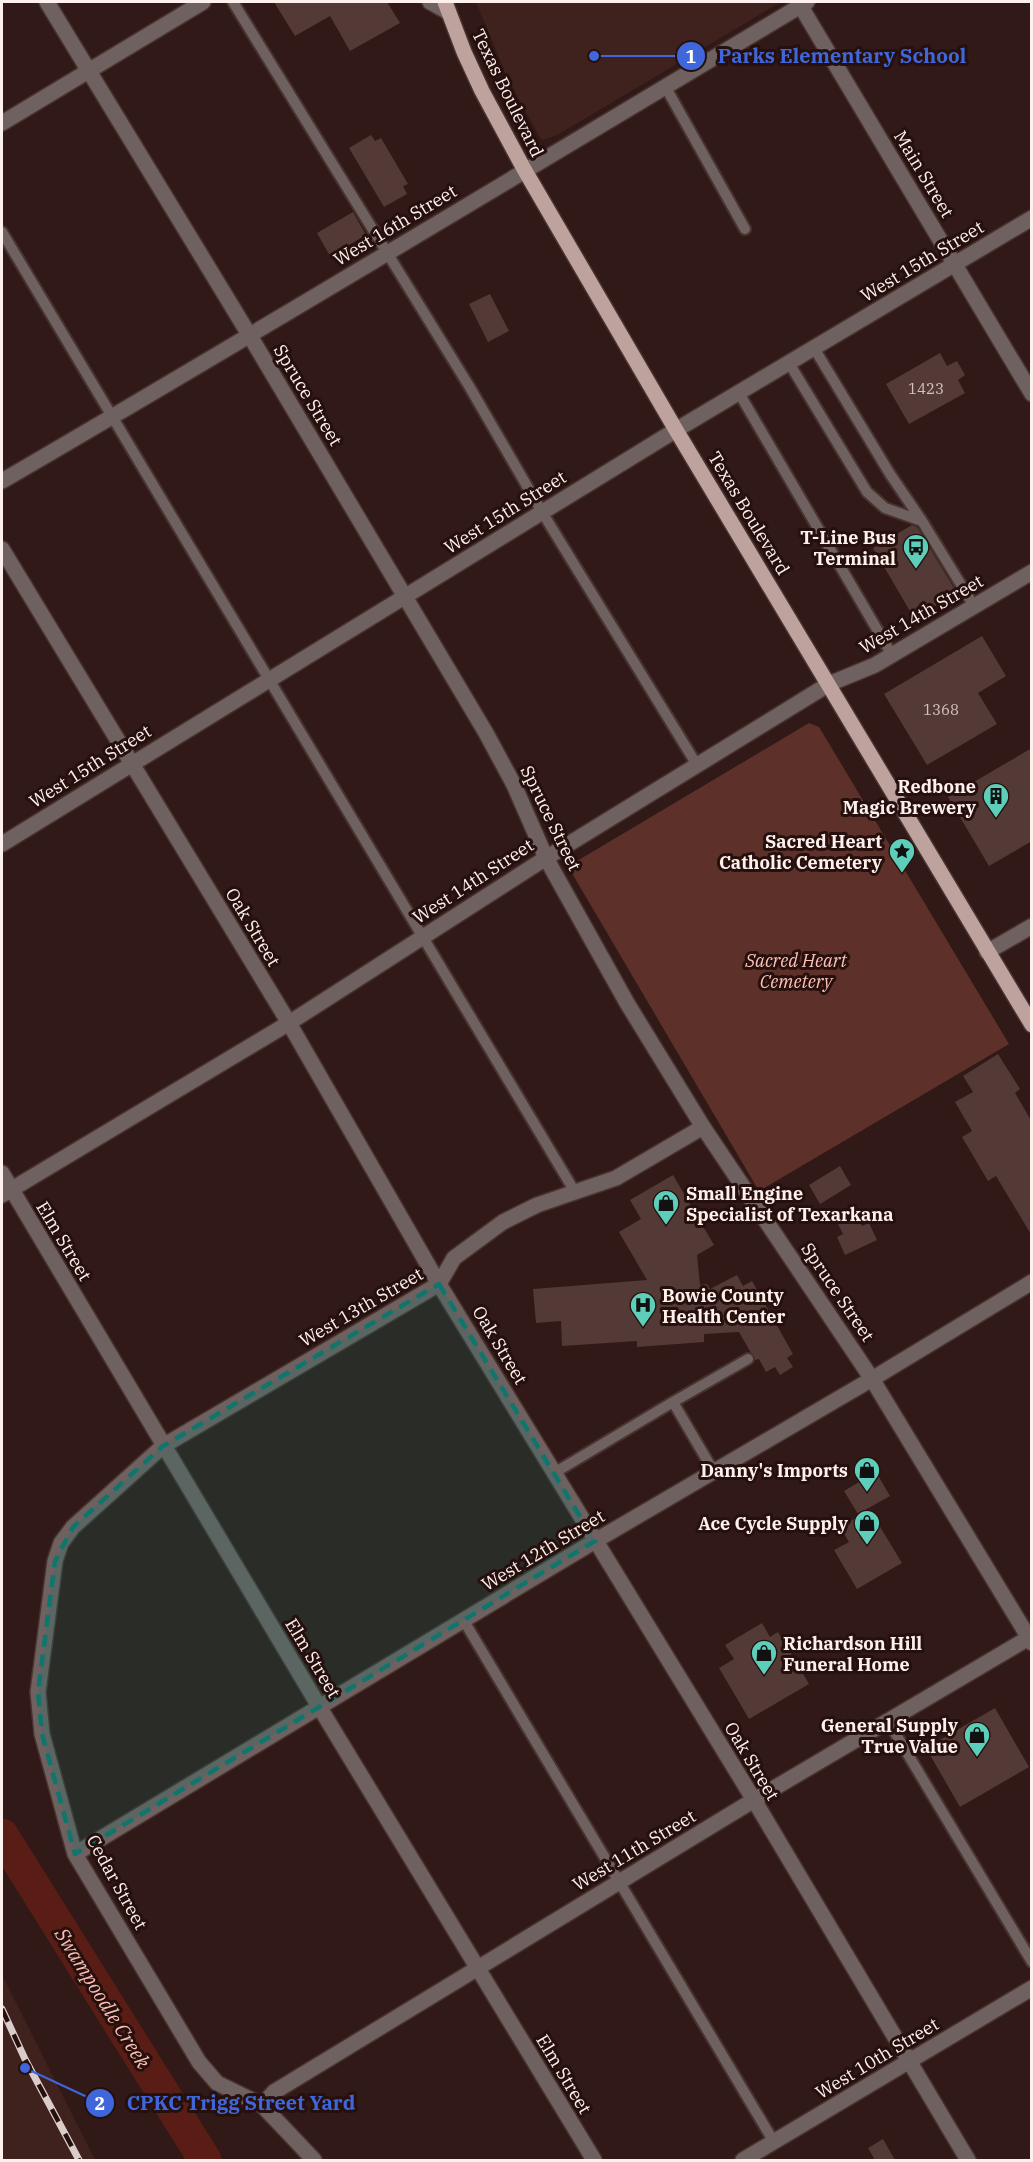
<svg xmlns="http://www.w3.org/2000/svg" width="1033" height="2162" font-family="'IBM Plex Serif',serif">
	<rect width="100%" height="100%" fill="#301916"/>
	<path fill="#3f221d" d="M476 2H781L559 134 543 140 540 138 507 77Z
		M2 1975 95 2160H2Z"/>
	<path fill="#5d312a" d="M809 723 819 727 1009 1044 759 1191 573 875 577 861Z"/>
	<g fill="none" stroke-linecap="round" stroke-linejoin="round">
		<path stroke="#5a1d15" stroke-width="33" d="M2 1835 205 2160"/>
	</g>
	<path fill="#543a36" d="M274 2H387L400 23 350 51 330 16 295 36Z
		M371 135 375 141 381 138 408 184 403 186 407 194 384 207 349 148Z
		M353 212 366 235 330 256 317 233Z
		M490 294 509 331 488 342 469 304Z
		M940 353 947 366 957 361 965 375 958 380 965 393 909 424 886 384Z
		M912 525 917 527 957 593 914 618 873 548Z
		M982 636 1006 676 978 693 997 724 927 765 884 694Z
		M1032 748V841L989 866 948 797Z
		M998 1054 1020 1089 1015 1093 1032 1122V1236L996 1176 988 1181 962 1137 972 1131 955 1102 973 1092 963 1076Z
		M840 1166 851 1185 820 1204 809 1185Z
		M673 1175 714 1245 697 1255 700 1285 707 1284 710 1289 737 1275 743 1286 752 1281 793 1354 787 1358 793 1367 780 1375 775 1367 766 1372 759 1359 755 1360 739 1332 704 1334V1342L637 1347V1341L562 1346 561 1321 536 1323 533 1289 647 1280 619 1232 641 1219 630 1200Z
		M857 1215 862 1226 869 1223 877 1240 845 1255 837 1237 843 1234 838 1224Z
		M876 1472 890 1496 858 1514 844 1491Z
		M870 1510 902 1563 857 1589 834 1550 849 1542 840 1527Z
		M762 1623 770 1637 778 1632 809 1684 749 1719 719 1668 734 1659 725 1645Z
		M995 1708 1029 1767 960 1807 926 1748Z
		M883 2139 895 2160H875L868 2148Z"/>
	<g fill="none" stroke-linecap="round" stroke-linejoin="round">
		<g stroke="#493330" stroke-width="14">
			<path id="service" d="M233 2 469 386 542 512 697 765
				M665 86 745 229
				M2 232 575 1192
				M814 348 890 474 922 521
				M789 363 867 492 885 508 922 521 974 606
				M739 393 892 655
				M714 1472 673 1402 748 1359
				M554 1473 673 1402
				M464 1621 774 2142
				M888 1721 1032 1962"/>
		</g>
		<g stroke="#493330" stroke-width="18">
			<path id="minor" d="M430 2 448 12
				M800 5 1032 394
				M2 123 203 2
				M2 481C272 324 539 162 807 2
				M2 549 289 1023 439 1284 754 1800 968 2160
				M2 844 676 430 1032 218
				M987 952 1032 926
				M2 1173 320 1708 594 2160
				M75 1854 595 1541 872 1379 1032 1282
				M262 2105 274 2092 754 1800 1032 1636
				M314 2160 262 2105 217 2083 199 2062 75 1854 42 1734 38 1692 55 1561 61 1543 73 1527 163 1446 439 1284 454 1258 503 1222 537 1205 616 1178 703 1127
				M743 2160 1032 1988"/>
		</g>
		<g stroke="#493330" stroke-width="18">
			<path id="tertiary" d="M47 2 250 336 486 733 514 785 546 858 627 1003 703 1127 872 1379 1032 1643
				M2 1195 289 1023 546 858 829 684 875 665 1032 572"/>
		</g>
		<g stroke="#493330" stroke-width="18">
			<path id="primary" d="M445 2 464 52 482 91 524 169 676 430 1032 1025"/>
		</g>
		<use href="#service" stroke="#6e615f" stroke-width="10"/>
		<use href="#minor" stroke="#6e615f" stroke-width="15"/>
		<use href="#tertiary" stroke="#6e615f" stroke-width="15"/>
		<use href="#primary" stroke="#bda29e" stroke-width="15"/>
		<g stroke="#daccc9" stroke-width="7">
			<path id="rail" d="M2 2009 25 2059 79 2160"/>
		</g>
		<use href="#rail" stroke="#26100d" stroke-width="4.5" stroke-dasharray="14" stroke-linecap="butt"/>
	</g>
	<path fill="#0f766e" fill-opacity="0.2" stroke="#0f766e" stroke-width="4.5" stroke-dasharray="12 8" stroke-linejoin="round" d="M439 1284 595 1541 75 1854 42 1734 38 1692 55 1561 73 1527 163 1446Z"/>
	<defs>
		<g id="bus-pin" transform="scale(1.35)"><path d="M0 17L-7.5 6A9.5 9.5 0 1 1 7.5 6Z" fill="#5cceba" stroke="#26100d"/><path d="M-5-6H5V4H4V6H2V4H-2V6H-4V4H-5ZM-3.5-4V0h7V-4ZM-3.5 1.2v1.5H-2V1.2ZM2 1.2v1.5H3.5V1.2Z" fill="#111"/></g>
		<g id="building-pin" transform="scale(1.35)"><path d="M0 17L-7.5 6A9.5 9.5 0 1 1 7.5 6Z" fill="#5cceba" stroke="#26100d"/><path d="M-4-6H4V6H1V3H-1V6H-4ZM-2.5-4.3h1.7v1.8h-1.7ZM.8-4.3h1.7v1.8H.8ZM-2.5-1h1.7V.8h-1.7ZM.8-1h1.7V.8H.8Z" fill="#111"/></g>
		<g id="sight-pin" transform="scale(1.35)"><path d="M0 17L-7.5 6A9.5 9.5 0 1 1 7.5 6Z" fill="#5cceba" stroke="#26100d"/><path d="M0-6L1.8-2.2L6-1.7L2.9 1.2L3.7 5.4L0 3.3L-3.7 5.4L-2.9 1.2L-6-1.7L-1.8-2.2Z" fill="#111"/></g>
		<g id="shop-pin" transform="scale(1.35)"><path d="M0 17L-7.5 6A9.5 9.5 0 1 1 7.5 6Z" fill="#5cceba" stroke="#26100d"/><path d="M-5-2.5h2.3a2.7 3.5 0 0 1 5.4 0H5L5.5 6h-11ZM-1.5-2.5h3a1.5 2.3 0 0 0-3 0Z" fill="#111"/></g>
		<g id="hospital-pin" transform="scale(1.35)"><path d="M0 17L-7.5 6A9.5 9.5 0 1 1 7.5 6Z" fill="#5cceba" stroke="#26100d"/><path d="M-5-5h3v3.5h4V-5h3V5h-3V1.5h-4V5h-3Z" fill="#111"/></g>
	</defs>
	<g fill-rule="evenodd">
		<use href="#bus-pin" x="916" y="547"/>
		<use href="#building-pin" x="996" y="796"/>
		<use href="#sight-pin" x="902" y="851"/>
		<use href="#shop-pin" x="666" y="1203"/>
		<use href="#hospital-pin" x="643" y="1305"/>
		<use href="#shop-pin" x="867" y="1470"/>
		<use href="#shop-pin" x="867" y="1523"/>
		<use href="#shop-pin" x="764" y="1653"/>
		<use href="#shop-pin" x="977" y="1735"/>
	</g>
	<g text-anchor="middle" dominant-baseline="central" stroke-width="6" stroke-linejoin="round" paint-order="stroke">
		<g font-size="15" fill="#d3c2bf">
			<text x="926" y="388">1423</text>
			<text x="941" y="709">1368</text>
		</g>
		<g font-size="18" fill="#fdf0ed" stroke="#26100d">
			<text transform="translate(508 93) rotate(64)">Texas Boulevard</text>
			<text transform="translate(924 174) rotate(59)">Main Street</text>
			<text transform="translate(395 225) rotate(-31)">West 16th Street</text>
			<text transform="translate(922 261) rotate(-31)">West 15th Street</text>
			<text transform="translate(308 395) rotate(59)">Spruce Street</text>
			<text transform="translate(505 512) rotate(-32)">West 15th Street</text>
			<text transform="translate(749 513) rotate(59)">Texas Boulevard</text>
			<text transform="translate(921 614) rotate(-30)">West 14th Street</text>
			<text transform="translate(90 766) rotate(-32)">West 15th Street</text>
			<text transform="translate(551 818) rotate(64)">Spruce Street</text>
			<text transform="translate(473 881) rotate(-33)">West 14th Street</text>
			<text transform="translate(253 927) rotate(59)">Oak Street</text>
			<text transform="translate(64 1241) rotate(59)">Elm Street</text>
			<text transform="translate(838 1292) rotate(56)">Spruce Street</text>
			<text transform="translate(361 1307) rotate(-30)">West 13th Street</text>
			<text transform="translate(500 1345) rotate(59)">Oak Street</text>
			<text transform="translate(543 1550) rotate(-31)">West 12th Street</text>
			<text transform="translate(313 1658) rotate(59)">Elm Street</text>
			<text transform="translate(752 1761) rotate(59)">Oak Street</text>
			<text transform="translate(634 1850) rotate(-31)">West 11th Street</text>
			<text transform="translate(117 1882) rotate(61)">Cedar Street</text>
			<text transform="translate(877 2058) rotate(-31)">West 10th Street</text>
			<text transform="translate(564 2074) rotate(59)">Elm Street</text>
		</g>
		<g font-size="18" font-weight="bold" fill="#fdf0ed" stroke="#26100d" text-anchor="end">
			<text x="896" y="537">T-Line Bus<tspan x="896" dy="21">Terminal</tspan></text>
			<text x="976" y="786">Redbone<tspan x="976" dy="21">Magic Brewery</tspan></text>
			<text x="882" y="841">Sacred Heart<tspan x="882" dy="21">Catholic Cemetery</tspan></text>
			<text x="686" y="1193" text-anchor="start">Small Engine<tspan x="686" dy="21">Specialist of Texarkana</tspan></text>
			<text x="662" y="1295" text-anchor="start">Bowie County<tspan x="662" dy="21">Health Center</tspan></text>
			<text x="848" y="1470">Danny's Imports</text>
			<text x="848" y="1523">Ace Cycle Supply</text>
			<text x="783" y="1643" text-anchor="start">Richardson Hill<tspan x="783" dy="21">Funeral Home</tspan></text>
			<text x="958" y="1725">General Supply<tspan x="958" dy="21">True Value</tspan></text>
		</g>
		<g font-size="18" font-style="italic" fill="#ffc1b6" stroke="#26100d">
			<text x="796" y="960">Sacred Heart<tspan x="796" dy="21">Cemetery</tspan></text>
		</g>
		<g font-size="20" font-style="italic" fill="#fcbeb3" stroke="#26100d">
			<text transform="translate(103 1998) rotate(58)">Swampoodle Creek</text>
		</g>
	</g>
	<path fill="none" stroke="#3f66db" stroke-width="2" d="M594 56L691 56M25 2068L100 2103"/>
	<g fill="#3f66db" stroke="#26100d" stroke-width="2">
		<circle cx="594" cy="56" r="6"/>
		<circle cx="25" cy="2068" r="6"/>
		<circle cx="691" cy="56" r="15"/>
		<circle cx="100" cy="2103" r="15"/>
	</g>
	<g font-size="18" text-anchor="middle" font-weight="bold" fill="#fff">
		<text x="691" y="63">1</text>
		<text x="100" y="2110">2</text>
	</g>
	<g font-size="20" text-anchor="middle" font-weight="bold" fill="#3f66db" stroke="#26100d" stroke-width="6" stroke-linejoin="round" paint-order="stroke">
		<text x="842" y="63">Parks Elementary School</text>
		<text x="241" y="2110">CPKC Trigg Street Yard</text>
	</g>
	<rect width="1033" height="2162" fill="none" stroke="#fdf0ed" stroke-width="6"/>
</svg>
